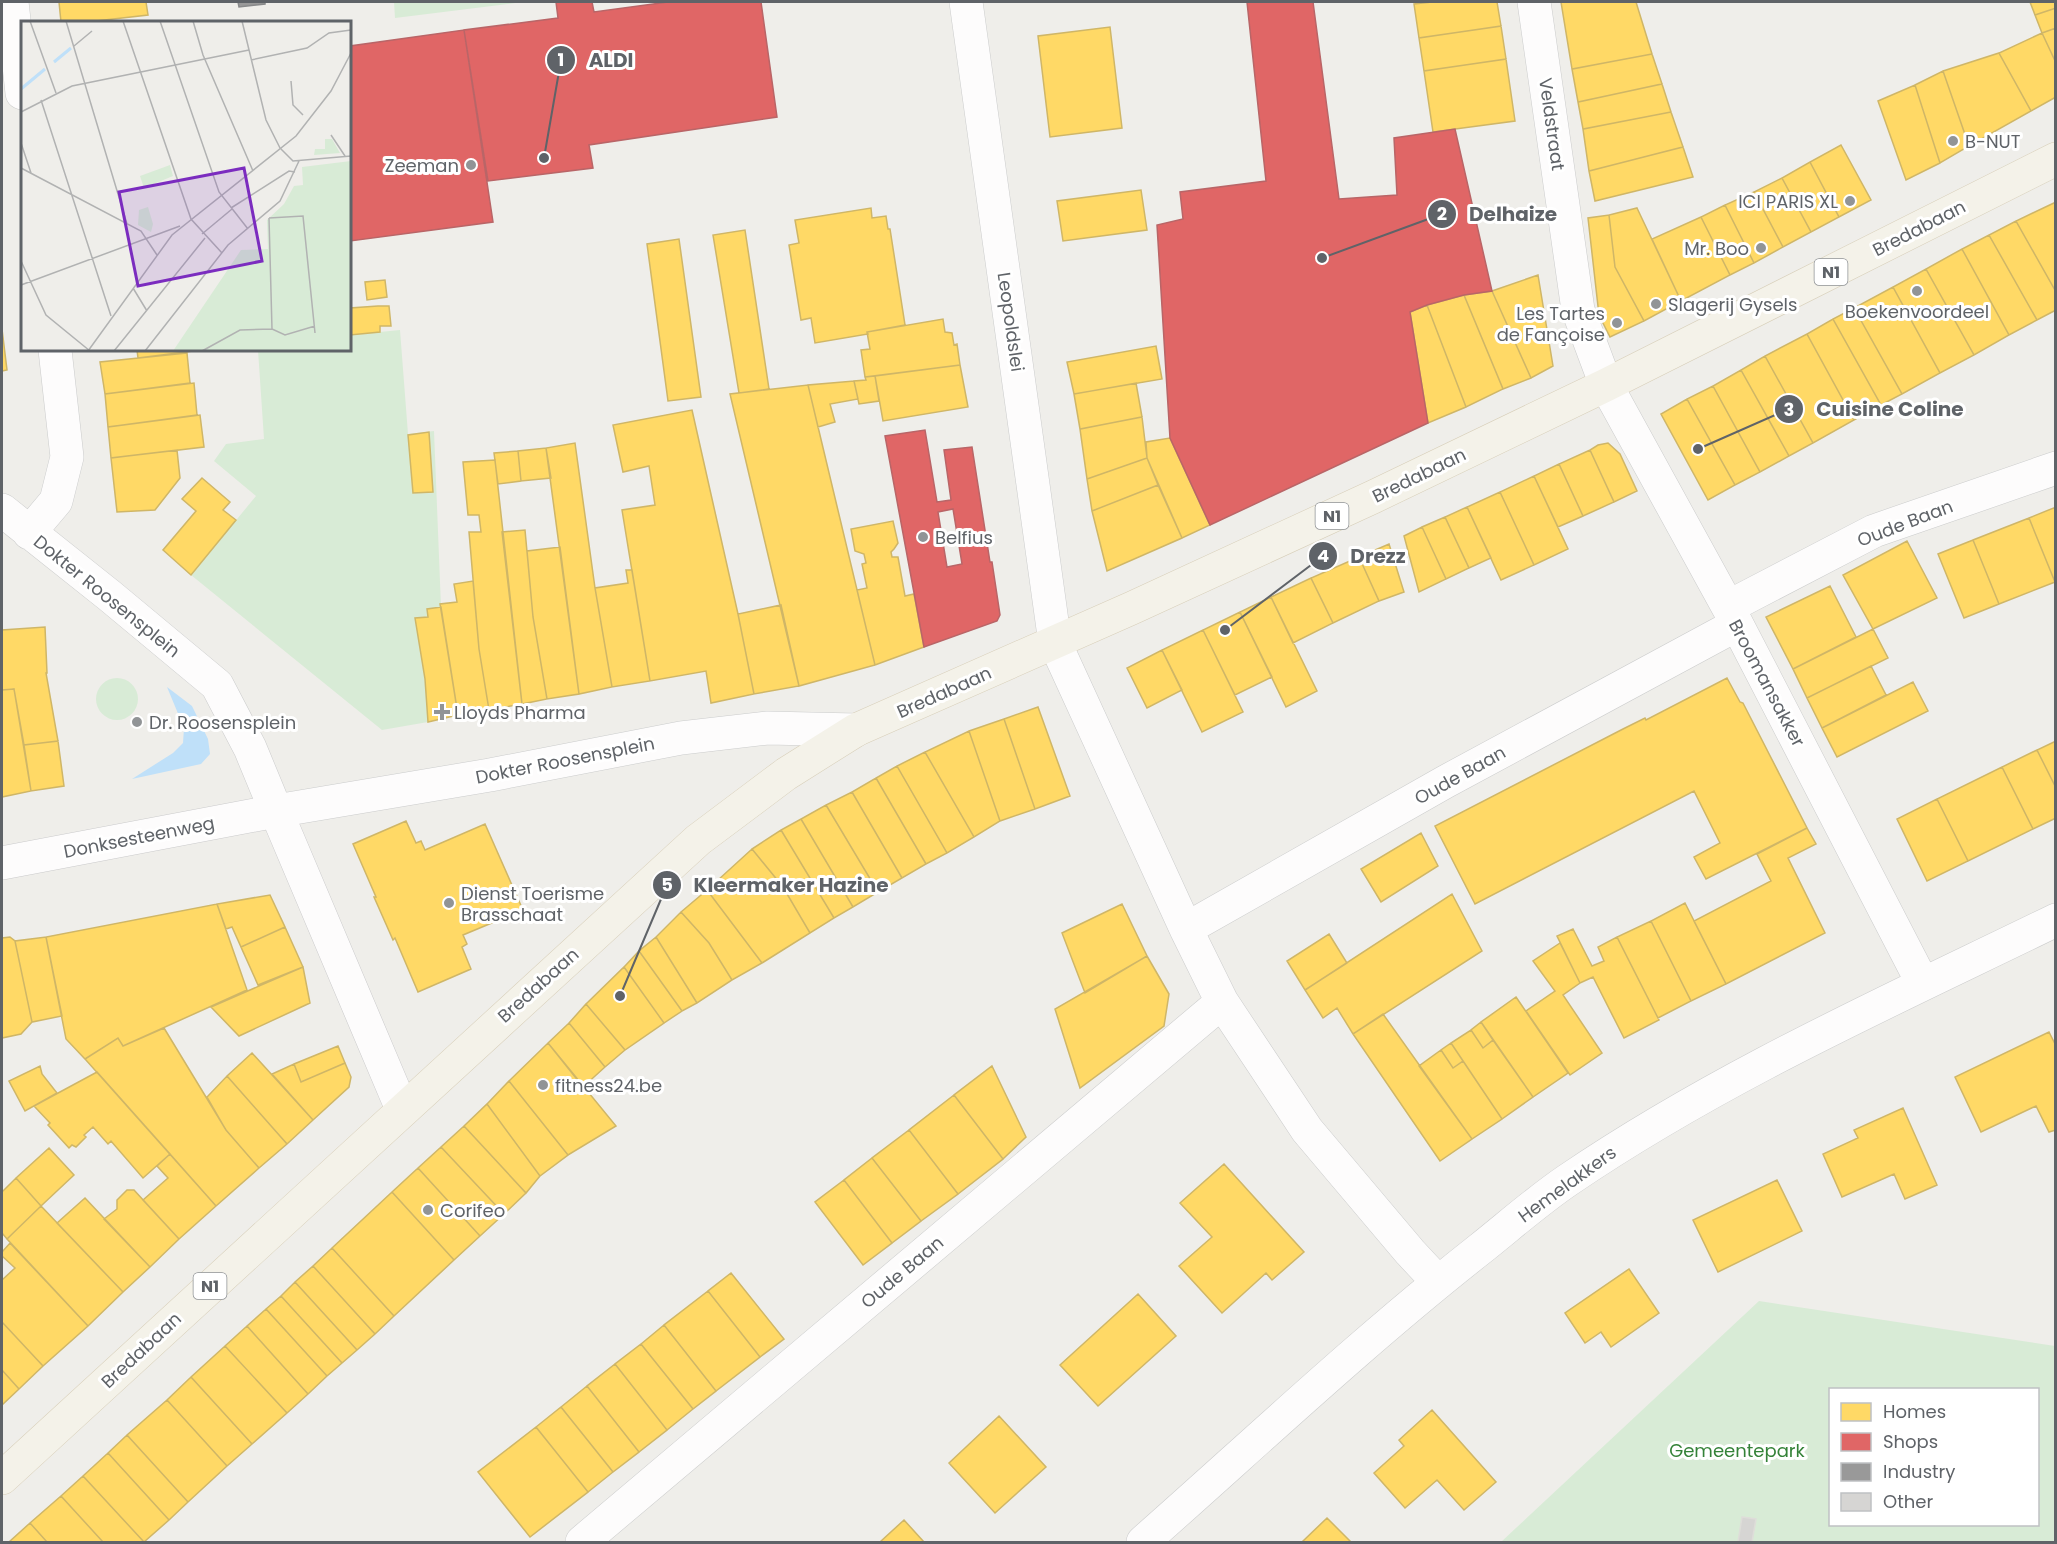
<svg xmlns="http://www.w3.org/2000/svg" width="2057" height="1544" font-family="Poppins,sans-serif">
	<rect width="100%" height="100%" fill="#efeeea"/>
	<path fill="#d8ebd6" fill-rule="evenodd" d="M394 2H523L395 18Z
		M400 330 408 434 434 431 441 607 428 617 416 618 425 679 428 722 382 730 191 575 256 496 214 461 226 444 264 439 258 350H350V335Z
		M96 699a21 21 0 1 1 42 0a21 21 0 1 1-42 0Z
		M1759 1301 2055 1346V1542H1501ZM1830 1390H2038V1524H1830Z"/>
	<path fill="#bfe0f9" d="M167 687 192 706 208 739 210 754 201 764 132 779 173 753 183 743 184 728Z"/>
	<path fill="#ffd966" stroke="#cfb667" stroke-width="1.5" d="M59 2H146L148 15 87 22H61Z
		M1432 2H1497L1501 26 1419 38 1414 4Z
		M1561 2H1636L1652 54 1572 69Z
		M2030 2H2056V8L2035 15Z
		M2056 8V28L2042 33 2035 15Z
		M1501 26 1506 59 1424 71 1419 38Z
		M1110 27 1122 128 1050 137 1038 36Z
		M2056 28V63L2042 33Z
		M2042 33 2056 63V97L2031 111 1999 53Z
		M1999 53 2031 111 1969 146 1943 71Z
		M1652 54 1662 84 1578 102 1572 69Z
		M1506 59 1515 121 1433 132 1424 71Z
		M1943 71 1969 146 1940 163 1915 85Z
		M1662 84 1671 112 1583 129 1578 102Z
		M1915 85 1940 163 1906 180 1878 101Z
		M1671 112 1683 147 1589 171 1583 129Z
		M1841 145 1871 200 1839 217 1810 162Z
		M1683 147 1693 177 1595 201 1589 171Z
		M1810 162 1839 217 1811 232 1782 178Z
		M1782 178 1811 232 1783 247 1754 192Z
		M1141 190 1147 230 1063 241 1057 201Z
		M1754 192 1783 247 1754 263 1725 205Z
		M2056 202V292L2016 221Z
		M1725 205 1754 263 1730 275 1701 217Z
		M871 208 872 218 886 216 888 229H890L905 325 867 332 868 334 815 343 811 318 801 320 789 245 799 243 795 220Z
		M1637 208 1681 301 1644 321 1615 267 1609 215Z
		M1609 215 1615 267 1644 321 1610 337 1599 315 1588 218Z
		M1701 217 1730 275 1681 301 1652 239Z
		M2016 221 2056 292V310L2037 320 1989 235Z
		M745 230 769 389 739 393 713 235Z
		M1989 235 2037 320 2009 335 1962 249Z
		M679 239 701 397 668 401 647 244Z
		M1962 249 2009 335 1974 355 1926 269Z
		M1926 269 1974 355 1940 373 1893 287Z
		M1538 275 1553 366 1531 378 1492 291Z
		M385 280 387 297 367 300 365 282Z
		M1893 287 1940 373 1902 394 1854 308Z
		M1492 291 1531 378 1503 389 1464 295Z
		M1464 295 1503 389 1466 407 1427 305Z
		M1427 305 1466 407 1428 423 1410 312Z
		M378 306H389L391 326H380V332L350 335V308Z
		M1854 308 1902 394 1881 405 1833 319Z
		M943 319 945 332 952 333 954 345 957 344 960 365 865 377 861 350 870 349 867 332Z
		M1833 319 1881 405 1854 420 1807 334Z
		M2 329 7 370 2 371Z
		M1807 334 1854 420 1813 443 1765 356Z
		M1156 346 1162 379 1074 394 1067 362Z
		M137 350H201L138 358Z
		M187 353 190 383 105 394 100 362Z
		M1765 356 1813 443 1789 456 1741 370Z
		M960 365 968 407 883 421 875 376Z
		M1741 370 1789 456 1760 472 1713 386Z
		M875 376 879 401 859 404 854 381 866 380 865 377Z
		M854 381 858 399 830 404 835 422 818 427 808 385Z
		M194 383 197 415 108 427 105 394Z
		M1136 383 1142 417 1080 429 1074 394Z
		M808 385 875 665 799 686 730 394Z
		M1713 386 1760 472 1735 485 1687 399Z
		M1687 399 1735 485 1708 500 1661 414Z
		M692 410 738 614 754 694 711 703 706 671 650 681 622 510 655 505 649 466 623 472 613 425Z
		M200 415 204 447 111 458 108 427Z
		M1142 417 1147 458 1087 479 1080 429Z
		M429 432 433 492 413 493 408 435Z
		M1170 438 1210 525 1182 538 1147 458 1146 442Z
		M575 443 595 588 612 687 579 694 546 448Z
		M1608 443 1620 454 1637 491 1614 502 1590 450 1598 445Z
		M546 448 551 478 521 481 518 451Z
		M177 450 180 478 155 510 117 512 111 458Z
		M1590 450 1614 502 1583 516 1559 464Z
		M518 451 521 481 498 484 494 453Z
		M1147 458 1158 485 1092 511 1087 479Z
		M495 460 522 704 489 710 479 649 469 532H481L479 515H468L463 462Z
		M1559 464 1583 516 1558 527 1534 476Z
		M1534 476 1568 549 1534 565 1500 492Z
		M202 478 230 502 223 510 236 520 191 575 163 550 196 511 182 499Z
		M1158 485 1182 538 1107 571 1092 511Z
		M1500 492 1534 565 1501 580 1467 507Z
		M1467 507 1491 558 1469 568 1445 517Z
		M2056 507V582H2055L2029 518Z
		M1445 517 1469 568 1446 579 1422 527Z
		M2029 518 2055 582 1999 604 1973 540Z
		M893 521 898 543 894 549 891 552 892 557H898L905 596 914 594 924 647 875 665 857 590 867 588 862 564 866 563 864 554 855 551 851 529Z
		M1422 527 1446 579 1419 592 1404 536Z
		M525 530 533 617 547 699 522 704 502 532Z
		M1973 540 1999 604 1964 618 1938 554Z
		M1907 541 1937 598 1873 629 1843 575Z
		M1389 544 1404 592 1379 601 1359 557Z
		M560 547 579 694 547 699 533 617 527 551Z
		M1359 557 1379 601 1333 623 1311 578Z
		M626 570H632L650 681 612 687 595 588 628 583Z
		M1311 578 1333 623 1293 643 1271 597Z
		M473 581 479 649 489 710 458 715 440 604 457 602 454 584Z
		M1830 586 1856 637 1793 669 1766 617Z
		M1271 597 1317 691 1286 707 1240 612Z
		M781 605 799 686 754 694 738 614Z
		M441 607 458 715 428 722 425 679 415 618 428 617 427 609Z
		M1240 612 1272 677 1235 695 1203 630Z
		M45 627 47 673H46L58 741 24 745 14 689 2 690V630Z
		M1873 629 1888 658 1807 698 1793 669Z
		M1203 630 1243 712 1202 732 1162 650Z
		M1162 650 1182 690 1147 708 1127 668Z
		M1871 666 1886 695 1822 728 1807 698Z
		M1727 678 1740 702 1743 703 1807 828 1706 879 1694 857 1720 843 1694 791 1475 904 1435 826 1623 729 1645 718 1646 720Z
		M1913 682 1928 711 1837 757 1822 728Z
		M14 689 31 791 2 797V690Z
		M1038 707 1070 796 1035 809 1004 719Z
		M1004 719 1035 809 1000 821 969 731Z
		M969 731 1000 821 974 837 925 752Z
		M58 741 64 786 31 791 24 745Z
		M2056 741V788L2037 750Z
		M2037 750 2056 788V818L2033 829 2002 767Z
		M925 752 974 837 947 853 897 766Z
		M897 766 947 853 926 864 876 778Z
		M2002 767 2033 829 1968 861 1937 799Z
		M876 778 926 864 902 878 852 792Z
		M852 792 902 878 878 892 826 805Z
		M1937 799 1968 861 1927 881 1897 819Z
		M826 805 878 892 853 907 801 819Z
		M801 819 853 907 834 918 781 830Z
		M406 821 416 843 421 841 425 850 485 824 523 910 463 935 467 944 462 947 471 969 418 992 395 938 393 940 374 897H376L353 844Z
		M1807 828 1816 844 1788 858 1825 933 1726 984 1694 921 1771 881 1757 854Z
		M781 830 834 918 810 933 783 887 752 849Z
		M1421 833 1438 866 1381 902 1361 869Z
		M752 849 783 887 810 933 762 963 707 890Z
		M707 890 762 963 732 980 709 943 681 912Z
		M1452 894 1482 951 1353 1034 1337 1008 1323 1018 1305 990Z
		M270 895 285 927 241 947 232 927 226 929 217 904Z
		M1685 903 1726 984 1691 1001 1651 921Z
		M217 904 247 990 123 1046 118 1038 85 1059 66 1039 46 937Z
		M1122 904 1147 956 1085 993 1062 933Z
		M681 912 709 943 732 980 697 1003 656 937Z
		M1651 921 1691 1001 1658 1018 1617 937Z
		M285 927 303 967 258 985 241 947Z
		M1573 929 1592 966 1604 961 1598 947 1617 937 1659 1020 1624 1038 1593 977 1580 983 1557 936Z
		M1329 934 1347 963 1305 990 1287 961Z
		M10 937 15 941 32 1022 21 1034 2 1038V938Z
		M46 937 62 1016 32 1022 15 941Z
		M656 937 697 1003 682 1011 639 951Z
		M1560 943 1580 983 1563 995 1602 1053 1570 1075 1526 1011 1555 991 1533 961Z
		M639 951 682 1011 664 1023 624 967Z
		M1147 956 1169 994 1164 1026 1080 1088 1055 1009Z
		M303 967 310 1003 239 1036 211 1007Z
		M624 967 664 1023 625 1050 586 1004Z
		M1516 997 1568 1073 1533 1097 1481 1022Z
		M586 1004 625 1050 605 1067 569 1023Z
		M1383 1014 1472 1139 1440 1161 1353 1034Z
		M1481 1022 1493 1040 1483 1048 1471 1030Z
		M569 1023 605 1067 583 1087 548 1043Z
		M164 1028 226 1130 259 1168 216 1206 85 1059 118 1038 123 1046Z
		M1471 1030 1483 1048 1493 1040 1533 1097 1502 1119 1451 1043Z
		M2049 1032 2056 1046V1130L2049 1132 2036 1106 1981 1132 1955 1077Z
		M548 1043 616 1126 568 1155 509 1081Z
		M1451 1043 1463 1061 1453 1068 1441 1050Z
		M338 1046 345 1063 301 1082 294 1064Z
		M1441 1050 1453 1068 1463 1061 1502 1119 1472 1139 1419 1066Z
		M252 1053 313 1120 287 1144 227 1076Z
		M345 1063 351 1077 349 1087 313 1120 272 1074 294 1064 301 1082Z
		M40 1066 42 1074 57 1093 25 1111 9 1081Z
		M992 1066 1026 1137 1003 1159 954 1095Z
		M97 1072 170 1154 143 1178 111 1141 108 1144 93 1127 84 1135 86 1137 76 1147 72 1145 69 1148 48 1125 50 1123 34 1106Z
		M227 1076 287 1144 259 1168 226 1130 207 1097Z
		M509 1081 568 1155 540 1176 487 1104Z
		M954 1095 1003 1159 958 1194 909 1130Z
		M487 1104 540 1176 526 1193 464 1126Z
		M1903 1108 1937 1185 1905 1199 1894 1174 1842 1197 1823 1154 1858 1138 1854 1130Z
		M464 1126 526 1193 504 1214 441 1147Z
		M909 1130 958 1194 921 1221 872 1158Z
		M441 1147 504 1214 480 1236 418 1168Z
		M49 1148 74 1175 41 1206 16 1178Z
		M170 1154 216 1206 179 1239 143 1200 168 1178 157 1166Z
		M872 1158 921 1221 892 1243 844 1180Z
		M1224 1164 1304 1252 1272 1280 1266 1273 1222 1313 1179 1266 1212 1237 1180 1203Z
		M418 1168 480 1236 454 1260 392 1192Z
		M16 1178 41 1206 7 1239 2 1233V1190L3 1191Z
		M844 1180 892 1243 863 1265 815 1202Z
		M1777 1180 1802 1231 1718 1272 1693 1220Z
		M127 1190H134L179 1239 150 1267 104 1219 117 1209V1200Z
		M392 1192 454 1260 394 1316 332 1248Z
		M85 1198 150 1267 123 1292 57 1223Z
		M41 1206 123 1292 88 1326 7 1239Z
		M10 1243 88 1326 43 1366 2 1322V1280L15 1268 2 1256V1252Z
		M332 1248 394 1316 375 1334 313 1266Z
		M313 1266 375 1334 357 1350 295 1282Z
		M1629 1269 1659 1313 1611 1347 1601 1332 1585 1343 1565 1313Z
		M731 1273 784 1339 760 1357 708 1291Z
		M295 1282 357 1350 342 1363 281 1296Z
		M708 1291 760 1357 716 1391 664 1325Z
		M1138 1294 1176 1336 1098 1406 1060 1365Z
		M281 1296 342 1363 327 1376 266 1309Z
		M266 1309 327 1376 308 1394 247 1326Z
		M2 1322 43 1366 19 1389 2 1370Z
		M664 1325 716 1391 693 1409 641 1344Z
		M247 1326 308 1394 287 1413 225 1346Z
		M641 1344 693 1409 667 1430 615 1364Z
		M225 1346 287 1413 252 1444 191 1377Z
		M615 1364 667 1430 639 1452 587 1386Z
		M2 1370 19 1389 2 1405Z
		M191 1377 252 1444 227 1466 167 1400Z
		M587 1386 639 1452 613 1472 561 1407Z
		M167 1400 227 1466 188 1502 127 1435Z
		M561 1407 613 1472 588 1492 536 1427Z
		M1432 1410 1496 1482 1464 1510 1437 1480 1405 1508 1374 1473 1404 1446 1399 1440Z
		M999 1416 1046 1467 995 1513 949 1463Z
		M536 1427 588 1492 530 1537 478 1472Z
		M127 1435 188 1502 169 1520 108 1453Z
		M108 1453 169 1520 144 1542 83 1476Z
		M83 1476 144 1542H103L61 1496Z
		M61 1496 103 1542H47L30 1523Z
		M1327 1518 1351 1542H1302Z
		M904 1520 924 1542H880Z
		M30 1523 47 1542H9Z"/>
	<path fill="#e06666" stroke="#b96567" stroke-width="1.5" fill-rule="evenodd" d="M556 2H592L594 12 668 2H761L777 117 589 145 593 168 488 181 464 30 558 18Z
		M1247 2H1313L1339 199 1397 195 1394 138 1455 129 1492 291 1464 295 1427 305 1410 312 1428 423 1210 525 1170 438 1157 225 1183 219 1180 192 1266 181Z
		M464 30 493 222 350 241V46Z
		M925 430 937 502 951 500 944 450 972 447 990 562H992L1000 615 997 621 924 647 885 436ZM953 509 962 564 947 567 938 512Z"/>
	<path fill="#999" stroke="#88898a" stroke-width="1.5" d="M238 2H265V4L239 7Z"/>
	<path fill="#d6d5d3" stroke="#deddd9" stroke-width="1.5" d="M1742 1517 1756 1519 1752 1542H1738Z"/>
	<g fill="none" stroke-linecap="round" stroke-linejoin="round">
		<g stroke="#cbcccc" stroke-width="34">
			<path id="street" d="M12 2 22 93
				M966 2 1055 643 1186 929 1222 1002 1307 1130 1410 1252 1438 1282
				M1534 2 1578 310 1606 385 1728 607 1923 984
				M2 510 110 596 217 685 250 748 276 811 490 775 681 738 768 728 856 730
				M29 533 56 501 67 457 55 350
				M1728 607 1874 531 2056 468
				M1186 929 1445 782 1736 625
				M582 1542 1222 1002
				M1143 1542C1254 1444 1363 1341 1480 1249 1509 1226 1537 1201 1568 1180 1721 1076 1890 1001 2056 920"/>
		</g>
		<g stroke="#cacacb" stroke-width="34">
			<path id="secondary" d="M2 863 276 811 402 1109"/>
		</g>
		<g stroke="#d7ceb8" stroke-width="34">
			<path id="primary" d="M2 1478 698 840 786 774 856 730 1132 608 1373 497 1606 385 2056 159"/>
		</g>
		<use href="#street" stroke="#fdfcfc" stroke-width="33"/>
		<use href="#secondary" stroke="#fdfcfc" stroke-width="33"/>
		<use href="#primary" stroke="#f4f2e9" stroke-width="33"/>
	</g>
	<g fill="#919496" stroke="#fff" stroke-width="2">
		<circle cx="1953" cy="141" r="6"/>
		<circle cx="471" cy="165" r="6"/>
		<circle cx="1850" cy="201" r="6"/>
		<circle cx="1761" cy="248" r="6"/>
		<circle cx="1917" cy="291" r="6"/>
		<circle cx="1656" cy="304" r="6"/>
		<circle cx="1617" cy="323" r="6"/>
		<circle cx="923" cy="537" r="6"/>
		<path d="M439 703h6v6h6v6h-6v6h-6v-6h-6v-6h6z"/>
		<circle cx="137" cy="722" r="6"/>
		<circle cx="449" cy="903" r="6"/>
		<circle cx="543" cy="1085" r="6"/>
		<circle cx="428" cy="1210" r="6"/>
	</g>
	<g text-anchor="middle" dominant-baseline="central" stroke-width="6" stroke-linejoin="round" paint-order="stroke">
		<g fill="#fff" stroke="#8f9295" stroke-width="1.5">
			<rect x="1814.5" y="259" width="33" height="26" rx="4.5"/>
			<rect x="1315.5" y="503" width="33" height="26" rx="4.5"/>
			<rect x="193.5" y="1273" width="33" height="26" rx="4.5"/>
		</g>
		<g font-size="16" font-weight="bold" fill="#5f6368">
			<text x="1831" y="272">N1</text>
			<text x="1332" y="516">N1</text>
			<text x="210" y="1286">N1</text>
		</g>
		<g font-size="18" fill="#5f6368" stroke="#fff">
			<text transform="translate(1552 124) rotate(82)">Veldstraat</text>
			<text transform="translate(1919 228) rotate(-27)">Bredabaan</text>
			<text transform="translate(1011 322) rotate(82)">Leopoldslei</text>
			<text transform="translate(1419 475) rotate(-26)">Bredabaan</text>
			<text transform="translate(1905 523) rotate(-21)">Oude Baan</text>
			<text transform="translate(107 596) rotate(39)">Dokter Roosensplein</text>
			<text transform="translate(1767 683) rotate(62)">Broomansakker</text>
			<text transform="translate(944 692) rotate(-24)">Bredabaan</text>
			<text transform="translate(565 760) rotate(-11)">Dokter Roosensplein</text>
			<text transform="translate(1460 775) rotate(-29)">Oude Baan</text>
			<text transform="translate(139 837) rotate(-11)">Donksesteenweg</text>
			<text transform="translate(538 985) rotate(-42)">Bredabaan</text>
			<text transform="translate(1567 1184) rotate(-36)">Hemelakkers</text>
			<text transform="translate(902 1272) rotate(-40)">Oude Baan</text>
			<text transform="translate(141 1350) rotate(-43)">Bredabaan</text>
		</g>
		<g font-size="18" fill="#5f6368" stroke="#fff" text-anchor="start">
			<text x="1965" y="141">B-NUT</text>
			<text x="459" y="165" text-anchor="end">Zeeman</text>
			<text x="1838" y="201" text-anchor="end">ICI PARIS XL</text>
			<text x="1749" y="248" text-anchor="end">Mr. Boo</text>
			<text x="1668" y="304">Slagerij Gysels</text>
			<text x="1917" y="311" text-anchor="middle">Boekenvoordeel</text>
			<text x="1605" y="313" text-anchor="end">Les Tartes<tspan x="1605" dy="21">de Fançoise</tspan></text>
			<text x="935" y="537">Belfius</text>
			<text x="454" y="712">Lloyds Pharma</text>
			<text x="149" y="722">Dr. Roosensplein</text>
			<text x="461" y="893">Dienst Toerisme<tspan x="461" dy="21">Brasschaat</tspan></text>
			<text x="555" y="1085">fitness24.be</text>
			<text x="440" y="1210">Corifeo</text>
		</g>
		<g font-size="18" fill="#348238" stroke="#fff">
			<text x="1737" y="1450">Gemeentepark</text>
		</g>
	</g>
	<g transform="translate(21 21)">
		<rect width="330" height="330" fill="#efeeea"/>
		<path d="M304 118H311L319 132 293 134 294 128H304ZM330 140V330H152L220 229 247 228 246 199 263 183 273 165 282 164 281 146ZM149 144 152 155 123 167 119 155ZM127 186 132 203 130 211 117 204 118 189Z" fill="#d8ebd6"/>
		<path fill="none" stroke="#bfe0f9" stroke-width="3" d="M33 41 50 27M0 68 24 48"/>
		<path fill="none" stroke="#b1b2b2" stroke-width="1.5" d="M9 0 35 72M45 0 106 203M102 0 170 198 201 232M139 0 198 171 227 208M172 0 182 34 232 150M221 0 245 99 259 127M53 25 71 10M230 39 286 27 308 12 330 9M270 60 272 84 282 94M20 79 90 295M0 91 51 65 228 29M310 114 324 135M0 122 10 152M260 128 272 140 330 135M0 147 120 210 136 234M210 187 268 150 274 151M248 197 251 308 264 314 294 305M248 197 282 195 294 312M181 213 211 188M0 240 25 294 69 330M0 264 159 205M112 267 126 290M67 330 151 214 275 115 310 70 330 32M93 330 184 217M124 330 207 224 259 180 278 140M181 330 219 309 251 308"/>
		<path fill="#7b2cbf" fill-opacity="0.15" stroke="#7b2cbf" stroke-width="3" d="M223 147 241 240 117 265 98 171Z"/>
		<rect width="330" height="330" fill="none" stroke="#5f6368" stroke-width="3"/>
	</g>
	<path fill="none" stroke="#5f6368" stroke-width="2" d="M544 158L561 60M1322 258L1442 214M1698 449L1789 409M1225 630L1323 556M620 996L667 885"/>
	<g fill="#5f6368" stroke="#fff" stroke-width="2">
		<circle cx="544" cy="158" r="6"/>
		<circle cx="1322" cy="258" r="6"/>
		<circle cx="1698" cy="449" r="6"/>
		<circle cx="1225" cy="630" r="6"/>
		<circle cx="620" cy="996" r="6"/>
		<circle cx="561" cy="60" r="15"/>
		<circle cx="1442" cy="214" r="15"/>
		<circle cx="1789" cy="409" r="15"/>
		<circle cx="1323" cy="556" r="15"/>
		<circle cx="667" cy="885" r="15"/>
	</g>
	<g font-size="18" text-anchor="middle" font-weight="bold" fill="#fff">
		<text x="561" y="66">1</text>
		<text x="1442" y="220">2</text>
		<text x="1789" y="416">3</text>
		<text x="1323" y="562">4</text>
		<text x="667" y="891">5</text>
	</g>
	<g font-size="20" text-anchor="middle" font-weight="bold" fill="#5f6368" stroke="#fff" stroke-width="6" stroke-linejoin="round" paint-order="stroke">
		<text x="611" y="67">ALDI</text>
		<text x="1513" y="221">Delhaize</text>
		<text x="1890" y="416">Cuisine Coline</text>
		<text x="1378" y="563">Drezz</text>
		<text x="791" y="892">Kleermaker Hazine</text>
	</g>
	<rect width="2057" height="1544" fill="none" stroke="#5f6368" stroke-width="6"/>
	<rect x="1829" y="1388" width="210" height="138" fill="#ffffff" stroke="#bfc1c3" stroke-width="1.5"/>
	<rect x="1841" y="1403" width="30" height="18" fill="#ffd966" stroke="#bfc1c3" stroke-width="1.5"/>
	<text x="1883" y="1418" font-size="18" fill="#5f6368">Homes</text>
	<rect x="1841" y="1433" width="30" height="18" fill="#e06666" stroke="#bfc1c3" stroke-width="1.5"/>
	<text x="1883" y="1448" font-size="18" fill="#5f6368">Shops</text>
	<rect x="1841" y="1463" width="30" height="18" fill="#999999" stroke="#bfc1c3" stroke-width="1.5"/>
	<text x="1883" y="1478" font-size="18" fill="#5f6368">Industry</text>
	<rect x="1841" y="1493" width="30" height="18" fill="#d6d5d3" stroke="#bfc1c3" stroke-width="1.5"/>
	<text x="1883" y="1508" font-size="18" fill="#5f6368">Other</text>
</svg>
